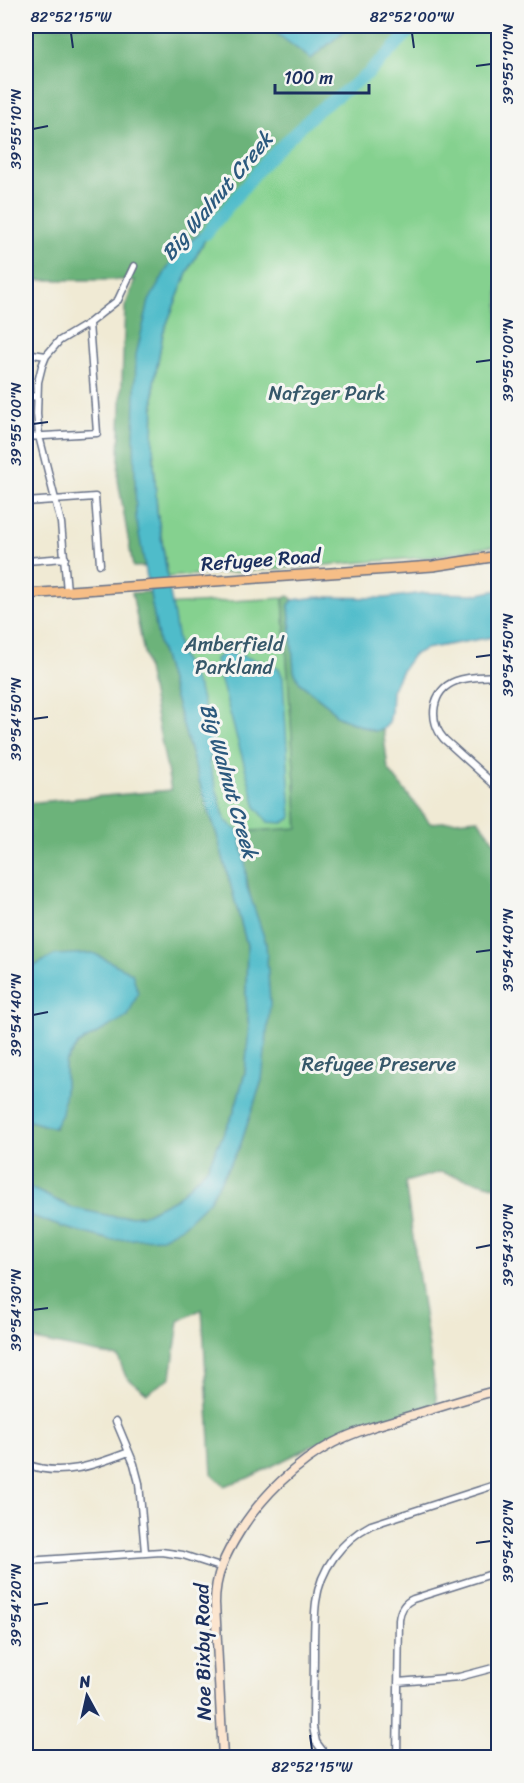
<svg xmlns="http://www.w3.org/2000/svg" width="524" height="1783" font-family="Sriracha,sans-serif">
	<rect width="100%" height="100%" fill="#f6f6f2"/>
	<filter id="ink" filterUnits="userSpaceOnUse"><feTurbulence type="fractalNoise" baseFrequency=".0167" numOctaves="2"/><feDisplacementMap in="SourceGraphic" scale="12" xChannelSelector="R" yChannelSelector="G"/><feConvolveMatrix kernelMatrix="1 2 1 2 8 2 1 2 1" color-interpolation-filters="sRGB"/></filter>
	<filter id="wash" filterUnits="userSpaceOnUse"><feTurbulence type="fractalNoise" baseFrequency=".008" numOctaves="4" result="noise"/><feDisplacementMap in="SourceGraphic" scale="24" xChannelSelector="R" yChannelSelector="G"/><feGaussianBlur stdDeviation="1.35" result="paint"/><feColorMatrix in="noise" values="0 0 0 0 0 0 0 0 0 0 0 0 0 0 0 0 0 1.4 0 .05"/><feComposite in="paint" operator="in"/></filter>
	<g filter="url(#wash)">
		<rect width="100%" height="100%" fill="#f0ead4"/>
		<path fill="#85d18f" stroke="#508076" stroke-width="1.5" d="M415 26H498V545L431 557 168 577 157 512 153 447 154 382 163 333 187 273 215 221 265 162 316 112 369 73Z
			M283 598 298 829 226 832 165 605Z"/>
		<path fill="#6cb37a" stroke="#44716c" stroke-width="1.5" d="M26 26H415L369 73 316 112 265 162 215 221 187 273 163 333 154 382 153 447 157 512 166 566 133 567 118 480 125 307 135 280H26Z
			M150 592 159 643 203 794 217 835 247 945 246 996 249 1029 245 1073 234 1112 207 1168 177 1198 143 1215 115 1217 73 1208 26 1186V1120L55 1128 65 1090V1063L78 1044 128 1016 54 955 29 969H26V803L171 790 132 593Z
			M289 596 293 600 289 606 300 683 329 706 338 717 374 731 383 729 388 769 430 823 478 819 498 847V1187L440 1172 405 1182 437 1403 320 1442 248 1478 224 1486 212 1474 202 1309 179 1321 171 1377 147 1393 126 1377 118 1357 35 1340 26 1322V1214L62 1227 111 1240 209 1201 240 1146 262 1080 252 907H253C245 882 245 857 239 832L298 828 283 598Z"/>
		<path fill="#4fbcca" stroke="#357694" stroke-width="1.5" d="M274 26H350L311 59 276 33Z
			M215 221 187 273 163 333 154 382 153 447 157 512 180 654 199 689 214 745 209 763 225 820 239 832 245 860 247 887 266 943 270 1004 262 1080 240 1146 209 1201 182 1227 162 1238 111 1240 62 1227 26 1214V1186L73 1208 115 1217 143 1215 177 1198 207 1168 234 1112 245 1073 249 1029 246 996 247 945 217 835 203 794 159 643 136 518 134 436 136 355 149 301 176 253Z
			M498 590V636L425 649 413 655 401 672 392 691 391 712 389 723 383 729 374 731 338 717 329 706 300 683 294 671 289 605 293 600 319 597 385 598 425 593 479 594Z
			M225 653 239 655 279 668 283 678 291 818 283 823 268 822 256 807 215 659Z
			M93 953 132 973 138 993 128 1016 78 1044 65 1063V1090L62 1114 54 1128 26 1120V969H29L54 955Z"/>
		<g fill="none" stroke-linecap="round" stroke-linejoin="round">
			<path stroke="#4fbcca" stroke-width="12" d="M206 234 265 162 316 112 369 73 415 26"/>
		</g>
	</g>
	<g filter="url(#ink)">
		<g fill="none" stroke-linecap="round" stroke-linejoin="round">
			<g stroke="#667087" stroke-width="9">
				<path id="street" d="M26 353 46 356
					M26 397 37 396
					M26 437 97 433 89 323
					M26 502 95 497 100 564
					M26 561 65 558
					M67 591 61 523 39 436 37 414 38 382 42 366 46 356 59 341 89 323 118 300 134 266
					M498 676C485 677 469 676 456 681 431 690 428 721 444 739L498 788
					M116 1421 134 1464 139 1483 145 1552
					M26 1464C61 1478 95 1465 129 1452
					M26 1561 161 1552 183 1555 220 1567
					M398 1682 459 1677 493 1668
					M26 1727 27 1758
					M328 1758 316 1742 313 1727C313 1702 314 1677 314 1653 314 1636 314 1618 316 1602 320 1569 342 1540 371 1525L498 1484
					M397 1758 399 1620C400 1610 404 1603 413 1599L498 1572"/>
			</g>
			<g stroke="#667087" stroke-width="11">
				<path id="secondary" d="M223 1758 215 1603C215 1575 225 1555 240 1531 262 1496 296 1463 333 1443 356 1431 381 1424 406 1417 437 1408 467 1398 498 1390"/>
			</g>
			<g stroke="#667087" stroke-width="12">
				<path id="primary" d="M26 594 433 566 498 556"/>
			</g>
			<use href="#street" stroke="#fff" stroke-width="6"/>
			<use href="#secondary" stroke="#fbe5cf" stroke-width="8"/>
			<use href="#primary" stroke="#f6be87" stroke-width="9"/>
		</g>
	</g>
	<path fill="none" stroke="#1b2f5e" stroke-width="2" d="M71 33 73 48M412 33 414 48M476 66 491 64M33 129 48 126M476 362 491 360M33 424 48 422M476 657 491 655M33 719 48 717M476 952 491 950M33 1015 48 1012M476 1248 491 1245M33 1310 48 1308M476 1543 491 1541M33 1605 48 1603M310 1735 312 1750"/>
	<g text-anchor="middle" dominant-baseline="central" stroke-width="6" stroke-linejoin="round" paint-order="stroke">
		<g font-size="20" fill="#36586a" stroke="#f6f6f2">
			<text x="327" y="393">Nafzger Park</text>
			<text x="234" y="644">Amberfield<tspan x="234" dy="23">Parkland</tspan></text>
			<text x="379" y="1064">Refugee Preserve</text>
		</g>
		<g font-size="20" fill="#1b2f5e" stroke="#f6f6f2">
			<text transform="translate(261 560) rotate(-4)">Refugee Road</text>
			<text transform="translate(203 1652) rotate(-91)">Noe Bixby Road</text>
		</g>
		<g font-size="21" font-style="italic" fill="#2b597e" stroke="#f6f6f2">
			<text transform="translate(217 196) rotate(-50)">Big Walnut Creek</text>
			<text transform="translate(229 781) rotate(74)">Big Walnut Creek</text>
		</g>
	</g>
	<rect width="524" height="1783" fill="none" stroke="#f6f6f2" stroke-width="66"/>
	<g transform="translate(87 1696) rotate(352)" stroke="#f6f6f2" stroke-width="4.5" paint-order="stroke">
	<path d="M0-4.5L10 22L0 15L-10 22Z" fill="#1b2f5e"/>
	<text y="-9" font-size="16" font-weight="bold" text-anchor="middle" fill="#1b2f5e">N</text>
	</g>
	<path d="M275 84v9h94v-9" fill="none" stroke="#1b2f5e" stroke-width="3"/>
	<text x="284" y="84" font-size="18" fill="#1b2f5e" stroke="#f6f6f2" stroke-width="4.5" paint-order="stroke">100 m</text>
	<rect x="33" y="33" width="458" height="1717" fill="none" stroke="#1b2f5e" stroke-width="2"/>
	<g font-size="15" text-anchor="middle" fill="#1b2f5e">
		<text x="71" y="22">82°52'15"W</text>
		<text x="412" y="22">82°52'00"W</text>
		<text transform="translate(508 64) rotate(-90)" y="5">39°55'10"N</text>
		<text transform="translate(16 129) rotate(-90)" y="5">39°55'10"N</text>
		<text transform="translate(508 360) rotate(-90)" y="5">39°55'00"N</text>
		<text transform="translate(16 424) rotate(-90)" y="5">39°55'00"N</text>
		<text transform="translate(508 655) rotate(-90)" y="5">39°54'50"N</text>
		<text transform="translate(16 719) rotate(-90)" y="5">39°54'50"N</text>
		<text transform="translate(508 950) rotate(-90)" y="5">39°54'40"N</text>
		<text transform="translate(16 1015) rotate(-90)" y="5">39°54'40"N</text>
		<text transform="translate(508 1245) rotate(-90)" y="5">39°54'30"N</text>
		<text transform="translate(16 1310) rotate(-90)" y="5">39°54'30"N</text>
		<text transform="translate(508 1541) rotate(-90)" y="5">39°54'20"N</text>
		<text transform="translate(16 1605) rotate(-90)" y="5">39°54'20"N</text>
		<text x="312" y="1772">82°52'15"W</text>
	</g>
</svg>
